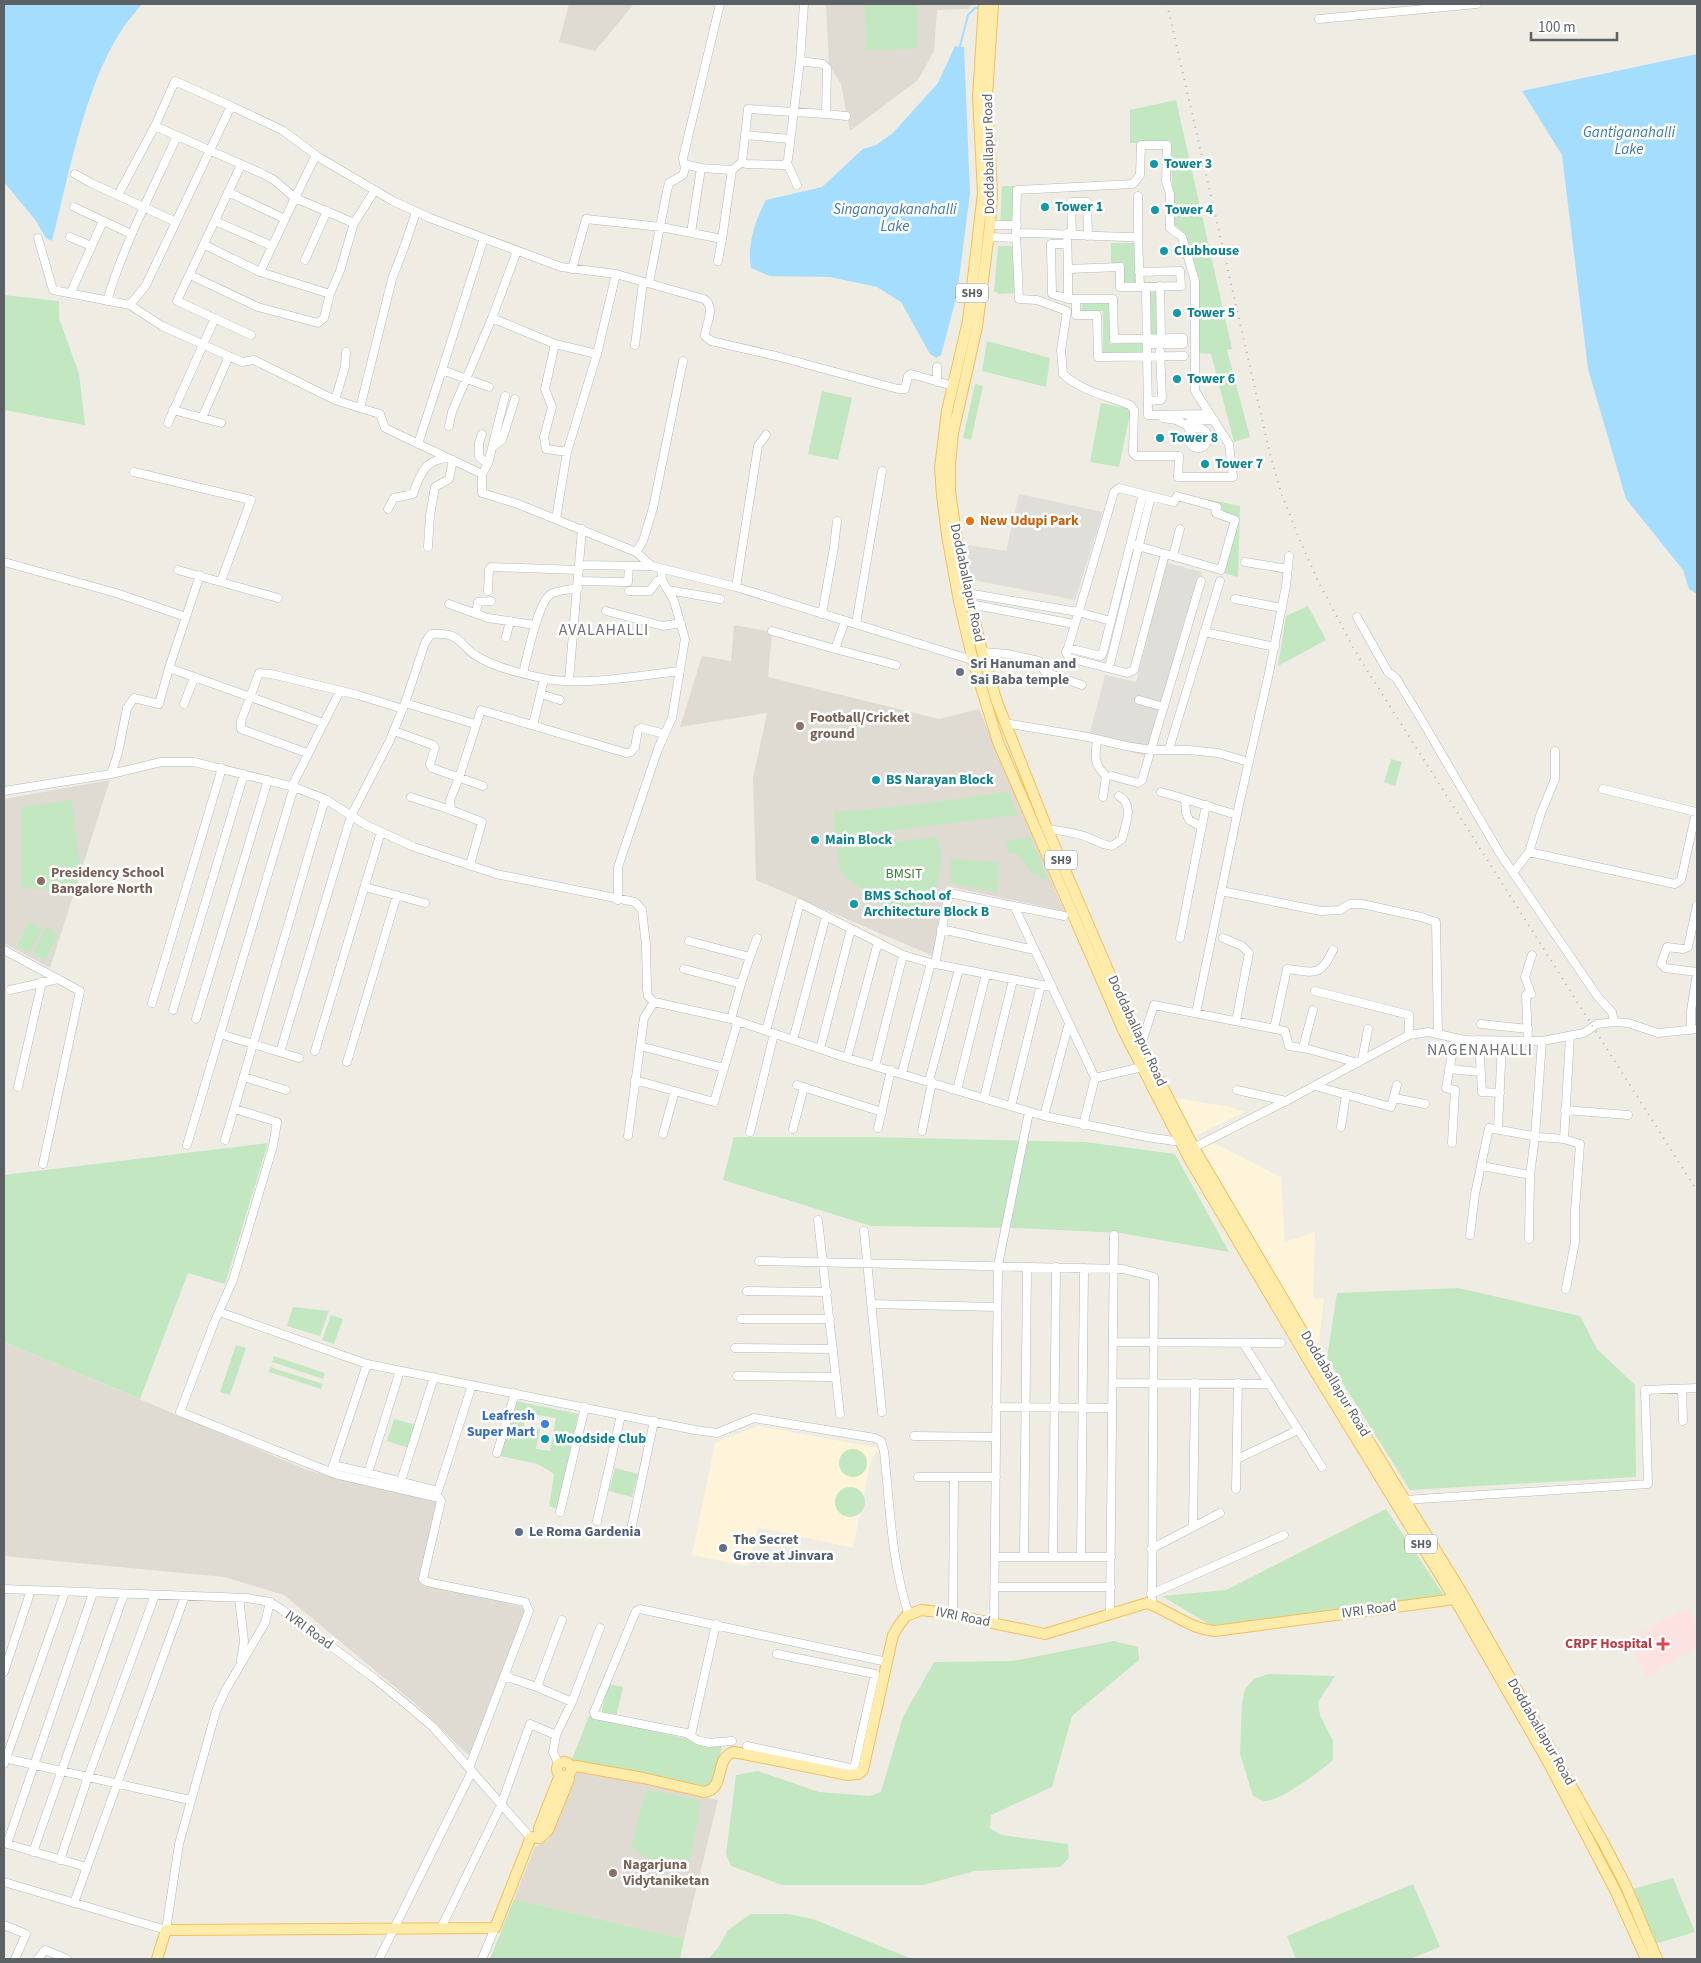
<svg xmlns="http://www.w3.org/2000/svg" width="1701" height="1963" font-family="'Source Sans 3',sans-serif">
	<rect width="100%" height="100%" fill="#efece4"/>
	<path fill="#fef4da" d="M1175 1098 1230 1107 1245 1112 1195 1136Z
		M1214 1143 1281 1177 1285 1242 1315 1232 1313 1298 1324 1299 1318 1350 1202 1149Z
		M758 1426 879 1448 871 1460 853 1548 758 1527 748 1566 692 1555 715 1443Z"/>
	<path fill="#e0ded9" d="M1019 494 1103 512 1075 600 969 579 968 545 1006 551Z
		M1167 563 1202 572 1153 758 1090 741 1089 736 1105 675 1136 682Z"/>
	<path fill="#dfdbd2" d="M569 4H634L595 51 559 42Z
		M826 4H970L969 9 937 10 934 51 918 80 850 131 841 84 829 65Z
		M734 625 772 632 768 677 939 719 979 709 1064 911 946 886 933 956 756 880 753 778 767 713 680 727 702 656 731 661Z
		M110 780 50 968 4 943V799Z
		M4 1342 310 1471 437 1502 419 1580 421 1584 524 1607 526 1611 472 1754H467L418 1706 284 1595 224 1577 4 1556Z
		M580 1770 718 1800 684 1939 514 1899 535 1847 548 1840 573 1775Z"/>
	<path fill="#fce2e1" d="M1688 1607 1697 1624V1648L1647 1676 1627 1640Z"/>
	<path fill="#c3e7c1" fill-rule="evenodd" d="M865 4H917L918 46 915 49 866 50Z
		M1176 100 1232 349 1227 350 1250 437 1234 442 1211 354 1199 353 1198 281 1185 234 1174 224 1170 143H1130V110Z
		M1002 186H1014L1013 225H1000Z
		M1111 243H1136V282H1124V263H1111Z
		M998 246H1014L1016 293 999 294 994 291Z
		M1149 292H1157L1158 335H1150Z
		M4 295 59 301V318L79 374 85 425 4 410Z
		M1109 303 1110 344 1142 343V353L1103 354V311H1082V304Z
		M987 341 1050 358 1046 387 982 371Z
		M975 384 983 386 971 440 963 438Z
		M822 391 852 398 838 460 808 454Z
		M1101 403 1131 409 1119 467 1090 462Z
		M1182 494 1240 506 1238 577 1224 573 1239 518 1221 513 1222 507 1182 496Z
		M1308 606 1326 640 1278 666 1286 616Z
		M1391 759 1402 762 1395 786 1384 782Z
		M1009 792 1018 815 835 837 834 812 903 806Z
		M72 800 81 870 75 891 21 888V807Z
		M936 837C947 854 938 880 933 899L919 906 905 907H889L868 897 858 886 845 877 840 868 837 848Z
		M1030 837 1048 878 1043 880 1040 876 1031 873 1018 854 1008 853 1006 841Z
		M951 859 999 862 997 892 951 883Z
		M29 922 42 929 30 953 17 946Z
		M46 927 59 934 45 960 33 954Z
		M734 1137H868L1085 1142 1175 1154 1229 1252 1120 1233 1018 1228 871 1226 723 1180Z
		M268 1143 225 1284 188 1273 140 1399 4 1342V1175Z
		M1458 1288 1580 1316 1597 1349 1635 1385 1636 1477 1410 1490 1327 1358 1337 1293Z
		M293 1307 329 1311 320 1336 287 1326Z
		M331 1315 343 1319 334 1344 322 1340Z
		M236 1345 246 1348 230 1395 220 1392Z
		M274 1356 325 1373 323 1379 272 1362Z
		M270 1367 323 1384 321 1389 269 1372Z
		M516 1401 578 1414 557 1509 549 1506 554 1474 538 1464 500 1456ZM526 1413 556 1418 550 1451 536 1449 540 1429 524 1426Z
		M394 1419 416 1425 409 1448 387 1441Z
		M839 1463a14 14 0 1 1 28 0a14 14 0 1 1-28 0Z
		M615 1468 638 1474 632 1497 609 1491Z
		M835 1502a15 15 0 1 1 30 0a15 15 0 1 1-30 0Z
		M1386 1509 1445 1597 1213 1627 1162 1596 1226 1590Z
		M1114 1641 1138 1647 1139 1660 1072 1716 1052 1787 991 1815 990 1828 1001 1835 1068 1844 1069 1858 1060 1867 975 1871 923 1885H782L731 1866 726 1854 736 1775 758 1771 819 1792 870 1796 881 1792 903 1717 934 1662 1013 1661Z
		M1268 1674 1335 1676 1318 1702 1320 1715 1333 1741V1760C1322 1770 1278 1803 1264 1801 1261 1800 1256 1797 1253 1796L1240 1754 1242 1703 1245 1689 1254 1679Z
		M608 1684 623 1687 616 1717 601 1714Z
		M589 1716 722 1747 714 1782 708 1786 701 1787 571 1762Z
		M646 1790 701 1800 690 1862C665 1866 650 1863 631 1847Z
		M1673 1878 1695 1932 1655 1944 1632 1889Z
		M1413 1884 1440 1947 1410 1959H1296L1287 1936Z
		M514 1899 684 1939 680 1959H490Z
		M751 1914H788L813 1919 912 1959H708L718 1948 728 1930Z"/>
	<path fill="#a5ddff" d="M4 4H142C135 13 127 21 121 31 84 88 69 175 52 241L46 238 36 221 4 182Z
		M955 46 964 47 970 193 957 295 941 355 936 358 930 354 901 302 877 287 830 277 770 276 751 268C747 245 755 220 766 200L822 187 863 149 876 145 892 134 938 83Z
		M1697 54V594L1689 589 1683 570 1626 499 1588 369 1562 155 1522 91Z"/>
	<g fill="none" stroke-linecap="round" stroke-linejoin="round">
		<path stroke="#a5ddff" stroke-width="2" d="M960 46 968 15 975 8H979"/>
		<g stroke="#b5b8bc" stroke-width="9">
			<path id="minor" d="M720 4 683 158 684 164 701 168 732 170
				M1319 19 1477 4
				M826 114 846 116
				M155 126 263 174 274 180 295 198 316 155
				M745 135 790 139
				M1141 145H1167L1166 181 1170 194V228L1182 237 1195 281V391L1229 444 1233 477H1178L1179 456H1136L1133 453 1134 410 1130 405C1108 396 1081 391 1063 374L1061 350 1067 311 1037 300 1019 299 1016 233 1017 190 1133 184 1140 175Z
				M742 162 748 109 826 114 827 68 823 64 800 61
				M787 163 797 185
				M241 165 177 301 251 335
				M75 174 91 183 176 222
				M228 192 285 219
				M118 195 155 126 175 81 231 106
				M1138 196V237
				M74 207 131 234
				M416 212 405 245 392 279 360 408 380 414 385 428 482 474V493L518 504 636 552 652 566 736 587 975 661
				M215 221 272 246
				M990 225H1017
				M691 233 701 168
				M1016 233C1057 233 1097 237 1138 237L1140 287H1120V267L1068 269 1067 233
				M1072 235 1071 202H1087L1088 236
				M70 237 91 246
				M989 237 1016 238
				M38 238 53 290 130 305 162 326 242 362 254 360 335 400 360 408
				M484 238 442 370 489 387
				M1067 244H1051L1052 294 1068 299
				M205 245 260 272 295 198 354 223 375 190
				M305 260 327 211
				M718 261 722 239
				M572 269 586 219 661 227 722 239 732 170 742 162 746 164 785 165 788 159 800 61 804 4
				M1068 269V299H1113L1114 339 1183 338V344H1147
				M260 272 330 294
				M1139 272 1180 271 1181 286 1141 287
				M190 275 258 307 318 323 324 318 330 294 340 271 354 223
				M649 283 667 191 669 183 683 175 686 165
				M1160 286 1161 338
				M1146 287 1148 415 1210 414
				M71 292 103 221
				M1076 299V315H1097L1098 357 1184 356
				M107 301C124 244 152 191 177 136
				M130 305 146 285 231 106 282 130 320 158 393 201 430 218 561 267 616 274 704 299C717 308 705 324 705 336L711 341 776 356 898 389H905L908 376 911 374 953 386
				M492 318 555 344 545 389 552 407 544 437 546 449 567 452 597 354 616 274
				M555 344 597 354
				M635 345 643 282
				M937 382V367
				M335 400 345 367 346 352
				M1148 401 1161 400 1162 398 1160 351
				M173 410 221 423
				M202 418 229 356
				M1163 418 1176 420 1188 426 1190 432
				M1190 421 1214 420
				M168 423 215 318
				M449 426 452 412 492 318 517 251
				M1188 438a10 10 0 1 1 20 0a10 10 0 1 1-20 0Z
				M482 434 479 443V457L488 464
				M418 444 442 370
				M494 446 502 440 515 399
				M134 472 251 500 221 581
				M482 474 488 464 505 396
				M388 509 394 498 413 494C417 483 422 466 435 461 439 459 441 460 445 457
				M556 519 567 452
				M1131 544 1221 570 1235 520 1216 513 1217 507 1177 496 1174 502 1119 488 1114 492 1068 648 1101 656 1103 652 1143 494
				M428 547 430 515 435 487 449 479 453 460
				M636 552 643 541 653 508 683 361
				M1173 556 1180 529
				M4 562 116 593 186 617
				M1245 562 1288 569
				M579 565 652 566
				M178 570 278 598
				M200 575 169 668 323 723
				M578 581 628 582 629 566
				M736 587 758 446 766 435
				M668 590 720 599
				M488 591 489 569 491 567 579 570
				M629 591H650L657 581 662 580
				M967 593 1078 612 1111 621
				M1235 599 1282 608
				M449 604 488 618 535 625
				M970 604 1074 624
				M606 611 663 626 681 623
				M476 612 478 602 491 601
				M822 614 834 547 837 521
				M1357 617 1388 672 1396 678 1417 712 1499 852 1598 997 1612 1012 1614 1022
				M845 621 835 649 896 665
				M856 624 882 471
				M772 631 835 649
				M1204 632 1275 647
				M506 637 510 621
				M1068 648 1066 652 1069 658 1127 673 1134 670 1165 554
				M982 652 1008 654 1039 661 1045 672 1082 685
				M1109 668 1151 496
				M523 673C527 658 538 601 551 594 558 590 570 590 578 588
				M569 680 582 529
				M541 694 560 700
				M1139 700 1164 707
				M405 703 475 724
				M184 704 194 678
				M1005 723 1088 737 1126 746 1151 750H1189L1218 753 1249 762
				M533 725 544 679
				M394 731 433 745 435 748 430 764 432 768 483 786
				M1097 740C1095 757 1093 763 1106 776L1103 797
				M1169 749 1220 581
				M307 753 241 729V721L259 673 271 674 358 695 403 709
				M111 774 118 753 127 708 134 698 159 704 169 668
				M1112 776 1138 783 1142 780 1201 581
				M292 786 340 691
				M4 791 111 774 161 762H194L294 787 325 799 366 825 414 847 496 874 635 902 642 910 646 945 647 989 648 996 654 1002 731 1019 847 1058 1044 1116 1147 1137 1174 1141 1179 1139
				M1161 792 1185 799 1186 813 1189 820 1202 827
				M411 797 451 810
				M1185 799 1237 815
				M1048 829C1061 831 1076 832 1089 838 1097 841 1102 845 1112 846L1122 839C1125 825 1135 805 1119 796
				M1529 852 1675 884 1681 880 1696 812 1603 789
				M470 865 482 822 451 810 450 800 459 778 481 710 626 753 631 752 635 747 638 730 641 728 665 734
				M1513 873 1529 852 1541 813 1555 779V751
				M365 887 425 903
				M1221 891 1321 911 1340 910 1350 904H1362L1421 917 1436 922 1438 1033
				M618 900V867L658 749 672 718 685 639 674 601 662 580 661 569
				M1697 905 1688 947 1683 949 1667 947 1661 964 1665 968 1697 972
				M1014 906 1095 1078 1083 1125
				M941 929 1034 950
				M1180 938 1206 805
				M1223 938 1242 946 1249 953 1236 1021
				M689 941 750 957 741 984
				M4 950 80 991 43 1164
				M750 957 757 938
				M935 964 949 893 1064 916
				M684 969 741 984 731 1019
				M10 990 58 979
				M1315 991 1409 1015V1035
				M152 1003 222 768
				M173 1010 244 774
				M1196 1013 1239 805 1269 673 1286 586 1289 556
				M196 1019 268 780
				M1481 1024 1528 1029
				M1274 1029 1287 969C1315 972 1320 978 1333 950
				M1691 1030V1011L1696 979
				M766 1031 800 903 903 955 931 963 1052 987
				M220 1034 299 1058
				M793 1040 826 916
				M1479 1040 1482 1092 1500 1093
				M1528 1041 1526 995 1531 994 1525 977 1532 955
				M1141 1045 1154 1005 1285 1031 1289 1046 1308 1049 1358 1063
				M640 1046 724 1068
				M1303 1048 1313 1010
				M820 1049 851 929
				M315 1051 381 832
				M280 1052 351 816 390 740 405 703 425 643 431 634C462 631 458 646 480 658 497 668 523 674 542 678 581 687 640 675 680 671
				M847 1058 878 942
				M1362 1060 1368 1029
				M347 1062 397 895
				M875 1066 903 955
				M1449 1069 1480 1072
				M902 1073 931 963
				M244 1077 286 1090
				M1095 1078 1142 1067
				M635 1080 714 1102 738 1021
				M929 1081 959 969
				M797 1085 882 1112
				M1315 1086 1391 1107 1397 1085
				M18 1087 42 982
				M957 1090 986 974
				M1237 1090 1286 1101
				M984 1098 1013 980
				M1394 1098 1425 1104
				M1011 1106 1041 985
				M235 1109 277 1122 273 1146 233 1280 214 1323 180 1412 335 1474 439 1498 441 1501 423 1579 427 1582 525 1602 529 1611 469 1768
				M1565 1110 1628 1115
				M1044 1116 1069 1023
				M1341 1127 1346 1094
				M878 1128 891 1070
				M793 1129 804 1087
				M1498 1129 1502 1041
				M922 1131 932 1082
				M750 1132 774 1034
				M663 1134 675 1091
				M628 1136 644 1018 654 1002
				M1564 1139 1570 1036
				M225 1140 325 799
				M1452 1143 1455 1090 1446 1088 1455 1038
				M187 1145 294 787
				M1189 1150 1286 1101 1409 1035 1428 1032 1465 1040 1542 1041 1584 1033 1597 1024 1614 1022 1628 1023 1658 1033 1697 1029
				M1482 1166 1530 1175 1535 1137 1542 1041
				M818 1220 840 1414
				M864 1231 882 1412
				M1470 1235 1475 1194 1489 1128 1538 1137 1564 1139 1580 1144 1575 1211V1242L1566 1289
				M1529 1239 1530 1175
				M759 1261 1123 1269 1154 1277 1152 1605
				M747 1291 827 1292
				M871 1304 997 1307
				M225 1314 367 1364 695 1430 717 1433 754 1418 875 1438 881 1441 884 1451C890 1505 891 1562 909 1615
				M741 1319H830
				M1113 1342 1281 1343
				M1243 1343 1322 1467
				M735 1348 833 1349
				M400 1371 368 1473 438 1491 472 1385
				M737 1376 836 1377
				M1113 1383 1269 1384
				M1682 1389 1683 1421
				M996 1407 1112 1408
				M914 1436 996 1437
				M497 1453 515 1393
				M1237 1459 1298 1430
				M333 1465 368 1473
				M331 1472 367 1364
				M918 1477H996
				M401 1481 434 1377
				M1236 1489 1238 1383
				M1405 1500 1648 1484 1645 1390 1697 1388
				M560 1512 585 1407
				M597 1521 621 1415
				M1193 1527 1195 1383
				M631 1530 654 1421
				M1151 1549 1220 1513
				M995 1557H1111
				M1024 1557 1027 1267
				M1053 1557 1056 1267
				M1081 1557 1084 1268
				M994 1587H1111
				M4 1589 247 1598 270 1602 281 1609 375 1679 406 1704 433 1727 529 1836 531 1837
				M1151 1594 1284 1535
				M239 1598 244 1641 241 1660
				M953 1614 954 1477
				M1110 1614 1114 1235
				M994 1623 998 1265 1029 1112
				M4 1672 31 1590
				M504 1676 537 1687 572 1702
				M537 1687 562 1620
				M691 1735 716 1624
				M732 1741 709 1743 697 1740 686 1733 595 1715 594 1712 636 1611 640 1609 887 1662
				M747 1746 850 1768H853L855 1764 875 1674 777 1654
				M4 1758 190 1800
				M4 1764 65 1592
				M559 1765 553 1752 556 1735 572 1702 600 1628
				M4 1843 86 1867
				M7 1844 93 1593
				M33 1852 124 1594
				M60 1860 88 1777 155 1595
				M4 1882 166 1930 179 1844 216 1711 225 1691 265 1623 270 1602
				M74 1903 185 1596
				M4 1925 26 1934 15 1959
				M441 1928 501 1805 530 1724 556 1735
				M38 1959 45 1950 67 1959
				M379 1959 472 1771
				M482 1959 495 1928"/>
		</g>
		<g stroke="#f4bf59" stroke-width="12">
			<path id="major" d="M984 4 978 97 983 193 968 321 947 411 940 468 942 495 947 535 959 601 973 661 998 742 1124 1032 1191 1162 1316 1373 1454 1598 1547 1760 1615 1890 1646 1959
				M993 4 987 96 992 194 990 225 977 327 953 433 950 464V492L960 560 984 659 997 702 1046 826 1121 1000 1141 1045 1194 1148 1324 1368 1462 1593 1603 1842 1625 1884 1657 1959
				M557 1769a7 7 0 1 1 14 0a7 7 0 1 1-14 0Z
				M571 1770 576 1766 643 1778 704 1792C727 1789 713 1758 734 1752L848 1775 858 1774 863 1770 893 1635 899 1625 906 1616 921 1610 939 1612 1045 1634 1147 1603C1170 1611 1190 1629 1215 1631L1448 1600 1459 1595
				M540 1838 548 1830 569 1779 568 1775
				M540 1838 539 1828 560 1775
				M157 1959 166 1930 495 1928 531 1837 540 1838"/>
		</g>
		<use href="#minor" stroke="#fff" stroke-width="8"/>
		<use href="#major" stroke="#ffecaa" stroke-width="10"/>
		<path stroke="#b3b4b5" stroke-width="2" stroke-dasharray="1 6" stroke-linecap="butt" d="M1167 4 1270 454 1282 495 1298 536 1317 579 1355 651 1697 1191"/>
	</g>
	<g fill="#0f9aa8" stroke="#fff" stroke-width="2">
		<circle cx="1154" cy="164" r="5"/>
		<circle cx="1045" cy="207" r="5"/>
		<circle cx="1155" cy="210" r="5"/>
		<circle cx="1164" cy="251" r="5"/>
		<circle cx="1177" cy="313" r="5"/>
		<circle cx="1177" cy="379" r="5"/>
		<circle cx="1160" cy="438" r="5"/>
		<circle cx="1205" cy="464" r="5"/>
		<circle cx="876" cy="780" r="5"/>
		<circle cx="815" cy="840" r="5"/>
		<circle cx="854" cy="904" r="5"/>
		<circle cx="545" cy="1439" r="5"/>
	</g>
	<circle fill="#e8710a" stroke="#fff" stroke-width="2" cx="970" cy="521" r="5"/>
	<circle fill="#6b7280" stroke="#fff" stroke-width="2" cx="960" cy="672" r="5"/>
	<g fill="#8d6e63" stroke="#fff" stroke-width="2">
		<circle cx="800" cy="726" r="5"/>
		<circle cx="41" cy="881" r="5"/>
		<circle cx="613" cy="1873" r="5"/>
	</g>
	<circle fill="#3f7fe0" stroke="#fff" stroke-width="2" cx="545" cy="1424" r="5"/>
	<g fill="#5c6f8a" stroke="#fff" stroke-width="2">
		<circle cx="519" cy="1532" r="5"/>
		<circle cx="723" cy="1548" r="5"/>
	</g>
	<path fill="#e0444e" stroke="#fff" stroke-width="2" d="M1660.5 1636.5h5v5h5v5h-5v5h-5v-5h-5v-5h5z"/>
	<g text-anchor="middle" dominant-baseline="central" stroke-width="5" stroke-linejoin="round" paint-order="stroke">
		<g fill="#fff" stroke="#8d9093" stroke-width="1">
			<rect x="956" y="283.5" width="32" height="19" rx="4"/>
			<rect x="1045" y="850.5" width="32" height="19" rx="4"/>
			<rect x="1405" y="1534.5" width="32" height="19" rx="4"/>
		</g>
		<g font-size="12" font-weight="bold" fill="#5c6165">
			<text x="972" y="293">SH9</text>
			<text x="1061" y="860">SH9</text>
			<text x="1421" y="1544">SH9</text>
		</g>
		<g font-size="14" fill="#5c6165" stroke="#fff">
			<text transform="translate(989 154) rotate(-91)">Doddaballapur Road</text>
			<text transform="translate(967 583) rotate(78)">Doddaballapur Road</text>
			<text transform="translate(1137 1031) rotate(65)">Doddaballapur Road</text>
			<text transform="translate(1335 1384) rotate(59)">Doddaballapur Road</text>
			<text transform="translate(1369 1610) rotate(-8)">IVRI Road</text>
			<text transform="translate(963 1617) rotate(11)">IVRI Road</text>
			<text transform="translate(309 1630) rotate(36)">IVRI Road</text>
			<text transform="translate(1541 1732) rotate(60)">Doddaballapur Road</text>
		</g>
		<g font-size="14" font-weight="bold" fill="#0d838f" stroke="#fff" text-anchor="start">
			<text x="1164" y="164">Tower 3</text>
			<text x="1055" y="207">Tower 1</text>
			<text x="1165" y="210">Tower 4</text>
			<text x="1174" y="251">Clubhouse</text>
			<text x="1187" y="313">Tower 5</text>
			<text x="1187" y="379">Tower 6</text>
			<text x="1170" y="438">Tower 8</text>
			<text x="1215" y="464">Tower 7</text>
			<text x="886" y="780">BS Narayan Block</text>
			<text x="825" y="840">Main Block</text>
			<text x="864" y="896">BMS School of<tspan x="864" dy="16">Architecture Block B</tspan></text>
			<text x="555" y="1439">Woodside Club</text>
		</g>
		<g font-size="14" font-weight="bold" fill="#c56008" stroke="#fff" text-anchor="start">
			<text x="980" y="521">New Udupi Park</text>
		</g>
		<g font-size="14" font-weight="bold" fill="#5b616d" stroke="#fff" text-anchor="start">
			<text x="970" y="664">Sri Hanuman and<tspan x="970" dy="16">Sai Baba temple</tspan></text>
		</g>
		<g font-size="14" font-weight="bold" fill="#785e54" stroke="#fff" text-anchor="start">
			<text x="810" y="718">Football/Cricket<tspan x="810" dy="16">ground</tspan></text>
			<text x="51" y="873">Presidency School<tspan x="51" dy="16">Bangalore North</tspan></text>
			<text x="623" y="1865">Nagarjuna<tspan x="623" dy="16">Vidytaniketan</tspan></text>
		</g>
		<g font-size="14" fill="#348533" stroke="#fff">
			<text x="904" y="874">BMSIT</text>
		</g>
		<g font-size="14" font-weight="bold" fill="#366cbe" stroke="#fff" text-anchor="end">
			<text x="535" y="1416">Leafresh<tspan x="535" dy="16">Super Mart</tspan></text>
		</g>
		<g font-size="14" font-weight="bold" fill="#4e5e75" stroke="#fff" text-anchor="start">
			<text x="529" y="1532">Le Roma Gardenia</text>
			<text x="733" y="1540">The Secret<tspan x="733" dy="16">Grove at Jinvara</tspan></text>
		</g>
		<g font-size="14" font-weight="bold" fill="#be3a42" stroke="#fff" text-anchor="end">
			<text x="1652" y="1644">CRPF Hospital</text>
		</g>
		<g font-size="15" font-style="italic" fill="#3c79ab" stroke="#fff">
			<text x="1629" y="132">Gantiganahalli<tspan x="1629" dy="17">Lake</tspan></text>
			<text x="895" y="209">Singanayakanahalli<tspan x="895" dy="17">Lake</tspan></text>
		</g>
		<g font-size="16" letter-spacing="1" fill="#6d7377" stroke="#fff">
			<text x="604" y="630">AVALAHALLI</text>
			<text x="1480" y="1050">NAGENAHALLI</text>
		</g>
	</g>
	<rect width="1701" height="1963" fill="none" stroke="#5c6165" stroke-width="10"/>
	<path d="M1531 32v8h86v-8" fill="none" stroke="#5c6165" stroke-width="2.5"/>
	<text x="1538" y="32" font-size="15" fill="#5c6165" stroke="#ffffff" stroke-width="4" paint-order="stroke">100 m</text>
</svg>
